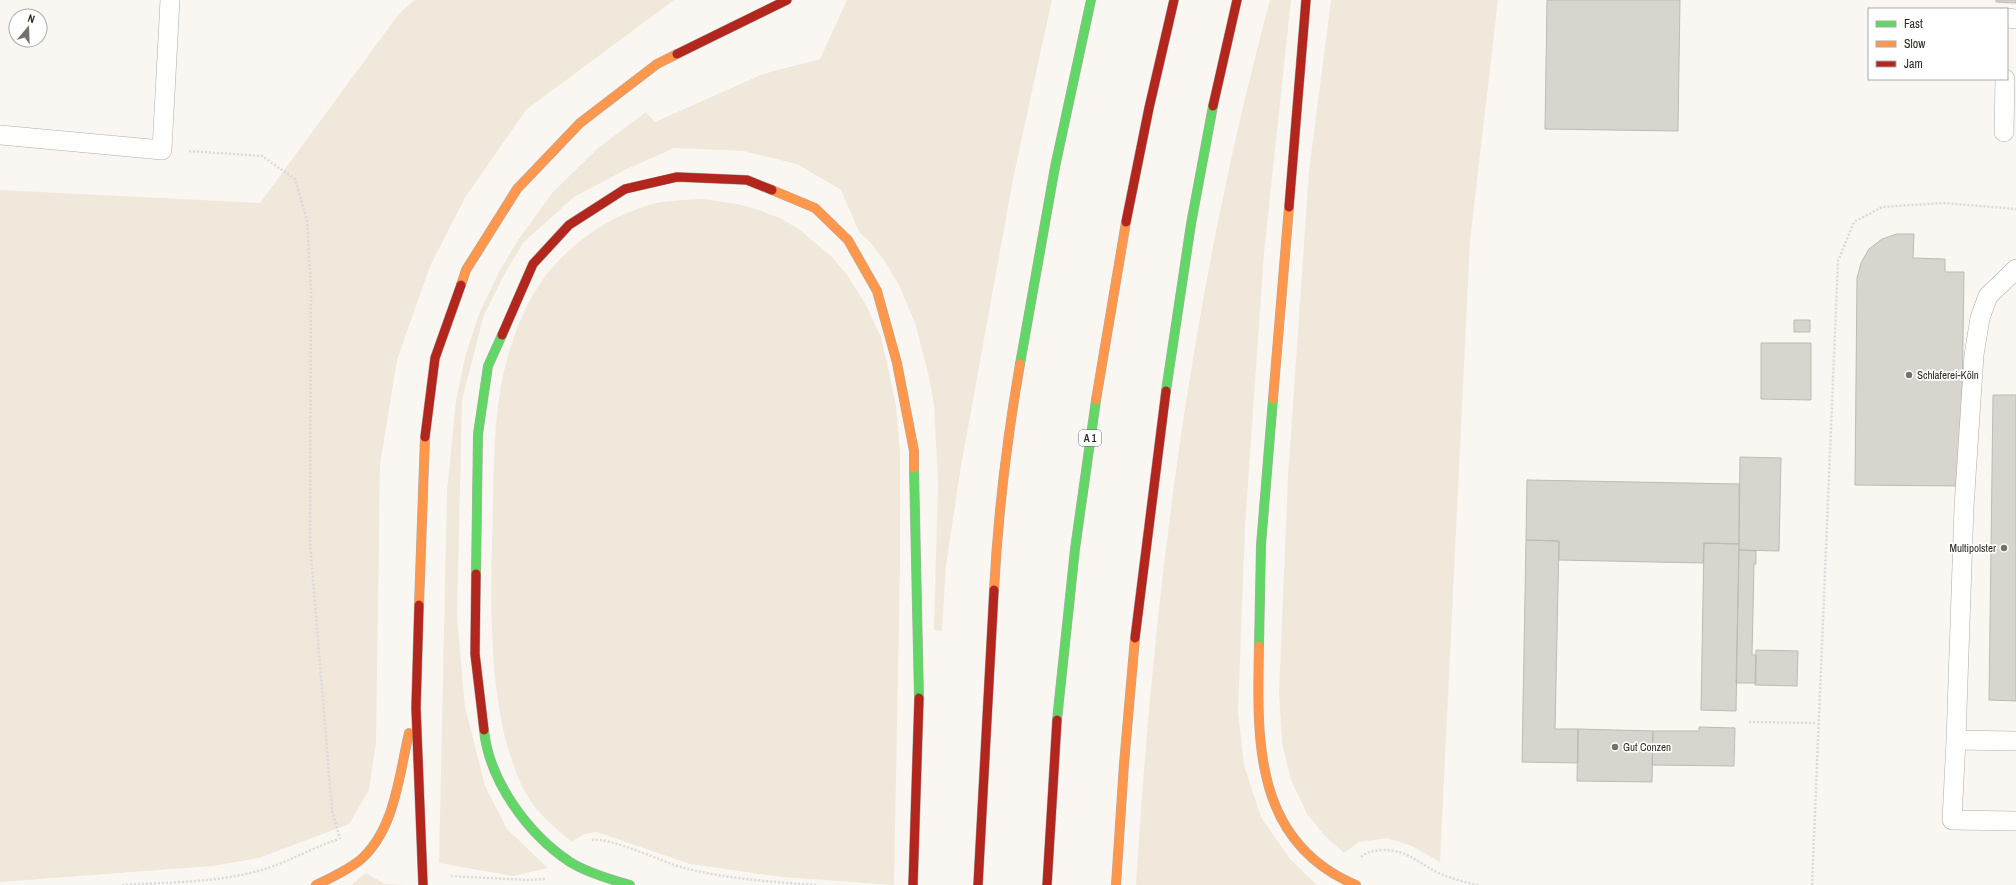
<svg xmlns="http://www.w3.org/2000/svg" width="2016" height="885" font-family="'Archivo Narrow',sans-serif">
	<rect width="100%" height="100%" fill="#faf7f3"/>
	<path fill="#f0e8da" d="M414 0H674L526 110 466 196 430 266 397 360 380 465 376 742 369 790 349 824 259 858 212 866 0 882V190L260 203 398 15Z
		M847 0H1052L1014 174 960 472 946 566 942 631 934 630 938 482 934 405 929 377 916 326 899 285 886 263 870 242 859 232 841 190 797 164 743 151 674 148 627 169 574 197 523 243 504 275 484 315 462 400 457 617 465 707 485 786 507 829 548 868 513 876 439 863 447 491 456 401 465 357 479 314 498 274 518 240 553 192 598 148 646 112 655 122 763 74 820 59Z
		M1270 0H1291L1264 253 1245 526 1238 712 1244 765 1261 817 1290 859 1317 885H1136C1154 586 1192 290 1270 0Z
		M1331 0H1498L1470 241 1440 862 1412 846 1387 838 1359 842 1344 853 1325 836 1307 814 1291 780 1282 743 1279 694 1288 477 1309 171Z
		M703 199 738 204 759 210 782 219 800 230 833 258 847 275 865 303 881 337 896 405 900 452V565L894 885 782 877 690 864 597 832 584 834 572 842C551 825 532 809 521 784 485 705 491 590 493 504 494 460 494 415 504 371 512 338 525 303 546 275 572 242 609 217 649 205 666 200 685 200 703 199Z
		M366 873 385 884 406 885H351Z"/>
	<path fill="#d8d4ce" stroke="#bebab5" d="M1547 0H1680L1678 131 1545 129Z
		M1996 0H2016V3L1996 2Z
		M1897 234H1914L1913 258 1945 259V272H1964L1961 472 1959 486 1855 485 1857 278 1861 263 1869 249 1882 239Z
		M1794 320H1810V332H1794Z
		M1761 343H1811V400L1761 399Z
		M1993 395H2016V701L1989 700Z
		M1740 457 1781 458 1779 551 1739 550Z
		M1527 480 1739 484V544L1704 543 1703 563 1559 560V541L1526 540Z
		M1526 540 1559 541 1555 729H1578V763L1522 762Z
		M1704 543 1739 544 1736 711 1701 710Z
		M1739 550 1756 551V564H1754L1752 655H1756V683H1736Z
		M1756 650 1798 651 1797 686 1755 685Z
		M1699 727 1735 728 1734 766 1652 765 1653 731H1699Z
		M1578 729 1653 731 1652 782 1577 781Z"/>
	<g fill="none" stroke-linecap="round" stroke-linejoin="round">
		<g stroke="#b0ada7" stroke-width="20">
			<path id="lane" d="M2007 18 2016 19
				M2004 132 2005 79
				M0 135 162 150 170 0
				M1956 740 1964 507 1974 355 1980 318 1988 296 2016 269
				M2016 741 1956 740 1952 820 2016 821"/>
		</g>
		<g stroke="#b0ada7" stroke-width="10">
			<path id="fast" d="M1020 364 1055 167 1091 0
				M1166 391 1191 224 1213 106
				M914 468 919 698
				M476 574 478 434 488 366 502 335
				M1259 646 1261 545 1273 399
				M1057 720 1075 549 1096 400
				M484 730C489 781 528 834 570 862 586 872 612 880 630 885"/>
		</g>
		<g stroke="#b0ada7" stroke-width="10">
			<path id="slow" d="M772 190 815 208 848 240 877 291 897 363 914 451V468
				M461 285 466 270 517 189 580 123 657 64 677 54
				M1273 399 1289 207
				M1096 400 1126 222
				M994 590C998 514 1007 439 1020 364
				M419 605 425 437
				M1259 646C1257 739 1253 842 1356 885
				M316 885C331 878 346 871 359 861 395 831 399 775 409 733
				M1116 885 1124 764 1135 638"/>
		</g>
		<g stroke="#b0ada7" stroke-width="10">
			<path id="jam" d="M677 54 787 0
				M1213 106 1237 0
				M1289 207 1306 0
				M1126 222 1149 108 1174 0
				M502 335 533 264 569 225 625 189 677 177 747 180 772 190
				M425 437 435 358 461 285
				M476 574 475 654 484 730
				M419 605 416 708 423 885
				M1135 638 1166 391
				M913 885 919 698
				M978 885 994 590
				M1047 885 1057 720"/>
		</g>
		<path stroke="#dbdad9" stroke-width="2.5" stroke-dasharray="2 2" stroke-linecap="butt" d="M189 151 262 156 295 179 307 220 311 290 310 543 332 811 340 839
			M1749 722 1817 723
			M592 840C611 837 662 862 684 868 727 879 773 882 817 885
			M1361 857C1366 852 1374 851 1381 850 1409 849 1419 865 1443 875 1454 879 1467 883 1479 885
			M451 876 526 880 546 879
			M122 885C170 882 222 883 268 868 292 860 314 847 339 839
			M1812 885 1838 261 1854 222 1882 207 1943 203 2016 209"/>
		<use href="#lane" stroke="#fefefd" stroke-width="19"/>
		<use href="#fast" stroke="#63d668" stroke-width="9"/>
		<use href="#slow" stroke="#ff974d" stroke-width="9"/>
		<use href="#jam" stroke="#b3261e" stroke-width="9"/>
	</g>
	<g fill="#75716a" stroke="#fff" stroke-width="1.5">
		<circle cx="1909" cy="375" r="4"/>
		<circle cx="2004" cy="548" r="4"/>
		<circle cx="1615" cy="747" r="4"/>
	</g>
	<g text-anchor="middle" dominant-baseline="central" stroke-width="3.5" stroke-linejoin="round" paint-order="stroke">
		<rect fill="#fff" stroke="#6d6964" stroke-width="1" x="1079" y="430" width="22" height="16" rx="3"/>
		<g font-size="10" font-weight="bold" fill="#2e2921">
			<text x="1090" y="438">A 1</text>
		</g>
		<g font-size="11" fill="#2e2921" stroke="#fff" text-anchor="start">
			<text x="1917" y="375">Schlaferei-Köln</text>
			<text x="1996" y="548" text-anchor="end">Multipolster</text>
			<text x="1623" y="747">Gut Conzen</text>
		</g>
	</g>
	<rect x="1868" y="8" width="140" height="72" fill="#ffffff" stroke="#aba9a6"/>
	<rect x="1876" y="21" width="20" height="6" fill="#63d668" stroke="#aba9a6"/>
	<text x="1904" y="28" font-size="12" fill="#2e2921">Fast</text>
	<rect x="1876" y="41" width="20" height="6" fill="#ff974d" stroke="#aba9a6"/>
	<text x="1904" y="48" font-size="12" fill="#2e2921">Slow</text>
	<rect x="1876" y="61" width="20" height="6" fill="#b3261e" stroke="#aba9a6"/>
	<text x="1904" y="68" font-size="12" fill="#2e2921">Jam</text>
	<g transform="translate(28 28) rotate(19)"><circle r="19" fill="#ffffff" stroke="#aba9a6"/>
	<path d="M0-3L7 15L0 10L-7 15Z" fill="#75716a"/>
	<text y="-6" font-size="11" font-weight="bold" text-anchor="middle" fill="#2e2921">N</text>
	</g>
</svg>
